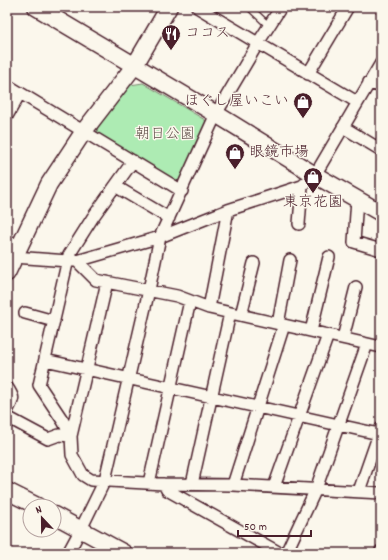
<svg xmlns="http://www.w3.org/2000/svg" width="388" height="560" font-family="Dekko,'Klee One',sans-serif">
	<rect width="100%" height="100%" fill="#fbf7ec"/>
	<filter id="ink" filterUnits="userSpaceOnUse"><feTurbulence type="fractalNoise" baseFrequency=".025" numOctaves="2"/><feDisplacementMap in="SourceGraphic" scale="8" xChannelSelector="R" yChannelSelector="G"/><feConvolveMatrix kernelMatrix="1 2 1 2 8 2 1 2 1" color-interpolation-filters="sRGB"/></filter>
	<g filter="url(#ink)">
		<path fill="#adebb3" stroke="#7c856f" d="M143 83 205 120 207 125 182 179 177 182 98 133 97 128 130 85Z"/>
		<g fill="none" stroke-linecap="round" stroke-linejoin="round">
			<g stroke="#4a1f2b" stroke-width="8">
				<path id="lane" d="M249 7 269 26"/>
			</g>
			<g stroke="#4a1f2b" stroke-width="14">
				<path id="street" d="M197 7 357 102
					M308 74 348 7
					M369 82 381 87
					M7 85 182 191
					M7 116 20 93
					M343 127 381 150
					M115 186 169 218
					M357 199 354 242 381 250
					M299 224 302 186
					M7 240 19 247
					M14 257 68 261H77L160 237 228 210 302 186 315 175 381 63
					M77 261 96 280 177 296 209 308 381 347
					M107 282 71 436 72 455 83 475 91 480 164 484 233 485 381 493
					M209 308 228 210
					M25 313 54 321
					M241 315 254 263
					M278 324 290 260
					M311 331 329 257
					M343 338 356 287
					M45 360 379 434
					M7 387C15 399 14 398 7 411
					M7 417 48 439 59 435 71 436
					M71 436 63 421 39 385 69 255 93 217 133 161
					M149 483 190 301
					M164 484 167 490 280 553
					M192 484 230 313
					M233 485 284 325
					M274 487 328 335
					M359 491 381 428
					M68 553 81 529 105 480 149 290 160 237 216 114 258 43 281 7
					M286 553 316 489 367 344
					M380 553 381 551"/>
			</g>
			<g stroke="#4a1f2b" stroke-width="19">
				<path id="secondary" d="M36 7 216 114 315 175 381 213
					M7 273 49 184 84 131 135 65 169 7
					M7 491 37 506
					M54 515 124 553"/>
			</g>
			<use href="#lane" stroke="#fbf7ec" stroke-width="5.5"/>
			<use href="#street" stroke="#fbf7ec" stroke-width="11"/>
			<use href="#secondary" stroke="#fbf7ec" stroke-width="16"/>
		</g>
	</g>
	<defs>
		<g id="restaurant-pin" transform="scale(1)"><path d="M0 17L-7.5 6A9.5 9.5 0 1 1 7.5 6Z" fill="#4a1f2b" stroke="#fbf7ec"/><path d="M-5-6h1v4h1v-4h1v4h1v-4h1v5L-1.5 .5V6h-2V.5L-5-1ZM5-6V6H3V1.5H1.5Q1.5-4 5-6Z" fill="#fff"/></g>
		<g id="shop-pin" transform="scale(1)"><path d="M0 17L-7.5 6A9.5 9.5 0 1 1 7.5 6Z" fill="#4a1f2b" stroke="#fbf7ec"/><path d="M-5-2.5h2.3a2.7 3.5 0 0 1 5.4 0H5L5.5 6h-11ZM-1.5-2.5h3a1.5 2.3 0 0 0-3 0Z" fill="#fff"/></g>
	</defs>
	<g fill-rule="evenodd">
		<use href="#restaurant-pin" x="171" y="34"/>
		<use href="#shop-pin" x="303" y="102"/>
		<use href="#shop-pin" x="235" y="153"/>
		<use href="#shop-pin" x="313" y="177"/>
	</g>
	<g text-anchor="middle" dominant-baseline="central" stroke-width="3" stroke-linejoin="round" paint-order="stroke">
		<g font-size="15" fill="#4a1f2b" stroke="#fbf7ec" text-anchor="start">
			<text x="185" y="34">ココス</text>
			<text x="289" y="102" text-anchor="end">ほぐし屋いこい</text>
			<text x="249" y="153">眼鏡市場</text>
			<text x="313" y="203" text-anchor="middle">東京花園</text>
		</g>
		<g font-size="15" fill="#63524d" stroke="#fbf7ec">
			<text x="165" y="135">朝日公園</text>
		</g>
	</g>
	<rect width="388" height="560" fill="none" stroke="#fbf7ec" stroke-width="24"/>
	<rect x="12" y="12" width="364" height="536" fill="none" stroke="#4a1f2b" stroke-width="1.5" filter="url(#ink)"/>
	<g transform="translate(42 518) rotate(338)"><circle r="19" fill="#fbf7ec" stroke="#b4a19f"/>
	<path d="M0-3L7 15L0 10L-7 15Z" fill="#4a1f2b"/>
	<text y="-6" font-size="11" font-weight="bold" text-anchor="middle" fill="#4a1f2b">N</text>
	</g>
	<path d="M238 530v6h73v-6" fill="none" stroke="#4a1f2b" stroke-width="2"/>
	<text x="244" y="530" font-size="12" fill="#4a1f2b" stroke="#fbf7ec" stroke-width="3" paint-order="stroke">50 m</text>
</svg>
